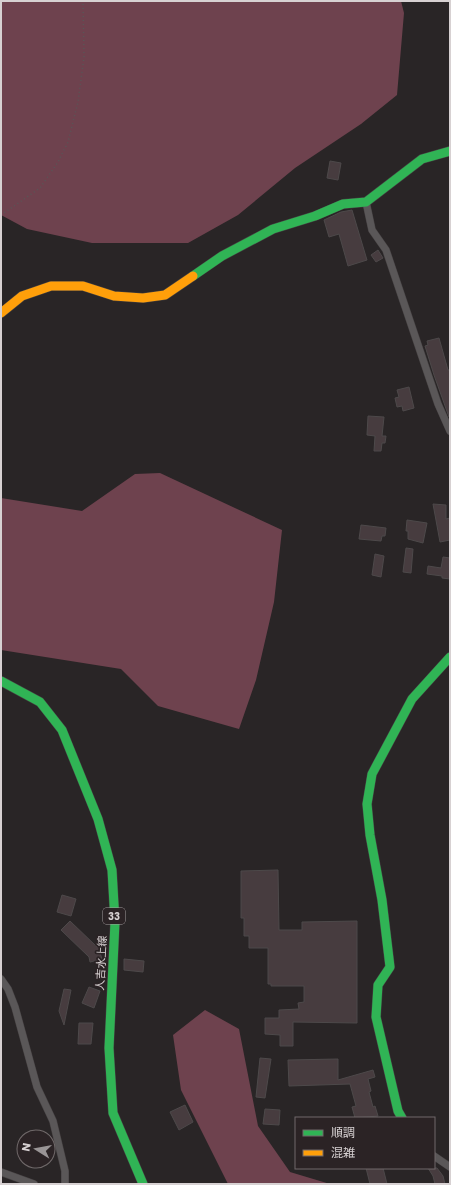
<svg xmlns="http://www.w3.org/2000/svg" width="451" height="1185" font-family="Poppins,'Noto Sans JP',sans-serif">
	<rect width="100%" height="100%" fill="#292526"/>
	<path fill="#6e424e" d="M1 1H401L404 13 397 95 361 124 295 168 238 215 188 243H92L27 229 1 215Z
		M160 473 282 530 274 602 256 680 239 729 158 706 121 669 1 650V498L82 511 135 474Z
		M205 1010 239 1029 258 1126 290 1172 330 1184H228L181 1090 173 1035Z"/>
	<path fill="#473c3f" stroke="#4d494a" d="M330 161 341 163 338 180 327 178Z
		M352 210 367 260 348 266 339 234 329 237 324 220 341 212Z
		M378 250 383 258 376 262 371 255Z
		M439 338 448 370H450L449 417 434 375 425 346 428 345 427 341Z
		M409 387 414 408 403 411 402 406 397 407 395 398 399 397 397 390Z
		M368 416 384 417 382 436H386L385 443H382L381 451H374L375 436 367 435Z
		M433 504 446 505V519L450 518V540L440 542Z
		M407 520 427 523 423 543 408 539V531H406Z
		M361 525 386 528 385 536H382L381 541 359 539Z
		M406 548 413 549 411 573 403 572Z
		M375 554 384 556 381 577 372 575Z
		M443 557 450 558V579L442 578V576L427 574 428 566 441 568Z
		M278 870 279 930H302V922L357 921V1023L293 1022V1046H280V1035L265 1034V1018H279V1010L299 1009 298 1003 304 1002V986H271V984H268V948H249V936H244V918H241V871Z
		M62 895 76 899 71 916 57 912Z
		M70 921 96 946H98L102 959 90 962 89 957 61 930Z
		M124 959 144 961 143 972 124 970Z
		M89 987 100 991 94 1008 82 1003Z
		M64 989 71 990 64 1025 59 1011Z
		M79 1023H93L91 1044H78Z
		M260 1058 271 1059 265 1098 256 1097Z
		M338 1059V1080L373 1070 375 1077 368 1079 371 1091 369 1092 373 1107 375 1106 378 1116 355 1118 352 1107 356 1106 350 1084 289 1086 288 1060Z
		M185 1105 193 1122 179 1130 170 1112Z
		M265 1109 280 1110 279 1125 263 1124Z
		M366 1168H383L387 1184H370Z
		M428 1168H437L443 1176 445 1184H435L433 1176Z"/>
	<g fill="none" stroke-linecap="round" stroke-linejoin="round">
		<g stroke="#454142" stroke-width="8">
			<path id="street" d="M366 202 372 230 386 250 438 404 450 431
				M1 979 8 989 15 1007 37 1087 53 1121 65 1171V1184
				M434 1156 450 1167
				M1 1172 34 1184"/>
		</g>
		<g stroke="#454142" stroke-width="10">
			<path id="fast" d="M193 276 222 256 273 229 315 216 343 204 366 202 422 159 450 151
				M1 681 40 702 62 730 98 819 112 870 115 922 109 1048 113 1113 143 1184
				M402 1118 398 1111 376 1017 378 985 390 967 382 900 370 835 367 804 372 774 412 699 450 657"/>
		</g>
		<g stroke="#454142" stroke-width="10">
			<path id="slow" d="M1 313 22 296 51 286H83L114 296 143 298 165 295 193 276"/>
		</g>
		<path stroke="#595657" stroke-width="1.5" stroke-dasharray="1 3" stroke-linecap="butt" d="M1 215 40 188 58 162 68 142 78 102 84 57 83 1"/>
		<use href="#street" stroke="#5a5758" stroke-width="7"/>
		<use href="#fast" stroke="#30b455" stroke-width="9"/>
		<use href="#slow" stroke="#ff9f0a" stroke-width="9"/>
	</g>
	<g text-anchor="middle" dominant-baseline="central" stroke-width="3.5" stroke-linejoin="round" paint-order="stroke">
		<rect fill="#2b2325" stroke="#a39d9e" stroke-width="1" x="103" y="908" width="22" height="16" rx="3"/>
		<g font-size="10" font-weight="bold" fill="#d7d1d2">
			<text x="114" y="916">33</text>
		</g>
		<g font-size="11" fill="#d7d1d2" stroke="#2b2325">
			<text transform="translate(101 963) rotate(-87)">人吉水上線</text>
		</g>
	</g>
	<rect width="451" height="1185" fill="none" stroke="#d7d1d2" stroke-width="4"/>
	<rect x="295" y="1117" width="140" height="52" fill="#2b2325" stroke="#70696a"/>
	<rect x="303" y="1130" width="20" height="6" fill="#30b455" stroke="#70696a"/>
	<text x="331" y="1137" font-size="12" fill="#d7d1d2">順調</text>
	<rect x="303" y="1150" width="20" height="6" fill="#ff9f0a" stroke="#70696a"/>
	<text x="331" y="1157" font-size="12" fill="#d7d1d2">混雑</text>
	<g transform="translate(36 1149) rotate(281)"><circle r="19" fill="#2b2325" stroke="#70696a"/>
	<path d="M0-3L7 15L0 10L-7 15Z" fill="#9a9596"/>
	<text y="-6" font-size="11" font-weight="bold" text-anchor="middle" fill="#d7d1d2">N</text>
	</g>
</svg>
